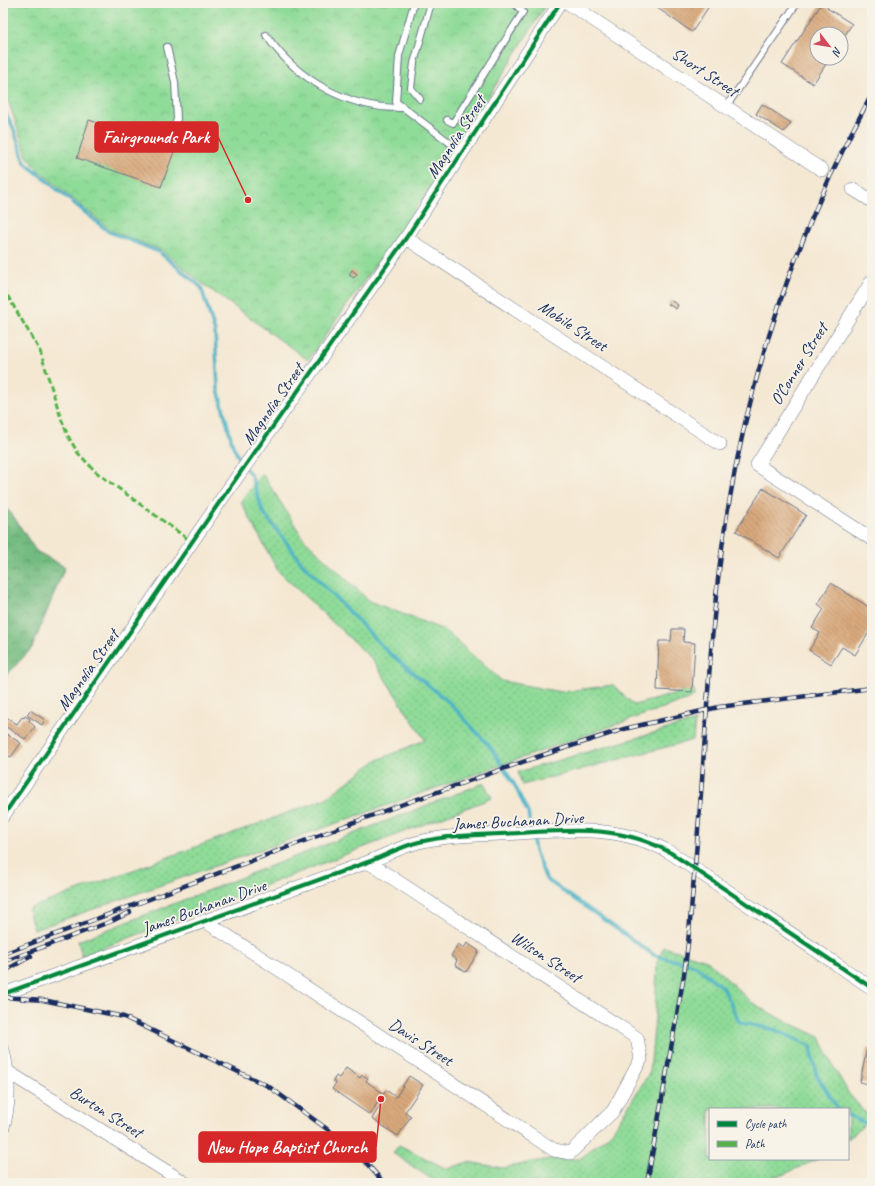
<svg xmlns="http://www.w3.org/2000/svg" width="875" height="1186" font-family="Caveat,sans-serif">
	<defs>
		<pattern id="grass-dots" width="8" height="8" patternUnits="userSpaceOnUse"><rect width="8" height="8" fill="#8fdb98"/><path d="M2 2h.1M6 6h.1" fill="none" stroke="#7bbc85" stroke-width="1.8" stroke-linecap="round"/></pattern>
		<pattern id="forest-crowns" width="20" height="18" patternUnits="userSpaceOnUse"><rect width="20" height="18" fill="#73bb80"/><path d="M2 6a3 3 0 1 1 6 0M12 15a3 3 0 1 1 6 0" fill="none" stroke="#5e986c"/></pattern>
		<pattern id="park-crowns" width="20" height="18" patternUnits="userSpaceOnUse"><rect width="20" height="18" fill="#8fdb98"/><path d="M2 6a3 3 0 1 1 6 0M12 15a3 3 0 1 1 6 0" fill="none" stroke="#7bbc85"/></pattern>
		<pattern id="building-back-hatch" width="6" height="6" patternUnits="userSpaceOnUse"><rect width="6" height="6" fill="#d9a97c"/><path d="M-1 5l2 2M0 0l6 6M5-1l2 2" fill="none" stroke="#af8a69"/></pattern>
	</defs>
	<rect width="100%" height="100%" fill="#f7f3e8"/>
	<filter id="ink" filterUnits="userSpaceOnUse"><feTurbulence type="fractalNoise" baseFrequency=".025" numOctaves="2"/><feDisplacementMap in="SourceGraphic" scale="8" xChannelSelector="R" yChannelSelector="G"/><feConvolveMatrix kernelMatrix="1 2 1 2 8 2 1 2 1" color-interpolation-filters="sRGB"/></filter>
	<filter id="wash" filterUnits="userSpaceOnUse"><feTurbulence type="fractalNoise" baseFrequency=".012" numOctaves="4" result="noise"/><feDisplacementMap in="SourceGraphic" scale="16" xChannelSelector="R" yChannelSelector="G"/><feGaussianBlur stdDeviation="0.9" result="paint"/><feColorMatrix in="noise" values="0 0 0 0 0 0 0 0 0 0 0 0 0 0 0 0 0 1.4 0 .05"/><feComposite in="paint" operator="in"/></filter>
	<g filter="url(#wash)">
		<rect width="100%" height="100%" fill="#f4e8d3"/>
		<path fill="url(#grass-dots)" stroke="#55857b" d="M262 473 303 538 369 601 444 630 502 681 561 692 613 685 634 705 694 689V697L34 930 28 909 325 799 375 761 425 740 372 659 278 571 241 502Z
			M695 721 693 740 522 785 518 772Z
			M484 783 492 798 82 956 78 941Z
			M664 947 707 960 751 1002 777 1017 820 1037 832 1064 849 1094 871 1119 848 1139V1109H710V1159H818L782 1175 746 1183H437L393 1153 399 1145 447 1169 468 1162 503 1168 549 1159H580L612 1132 650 1072 655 1017 657 962Z"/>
		<path fill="url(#forest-crowns)" stroke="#47756f" d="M3 506 12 514 36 551 65 567 32 648 3 679Z"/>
		<path fill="url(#park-crowns)" stroke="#55857b" d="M3 3H547L445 167 308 360 203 284 161 250 112 231 38 170 27 156 9 103 3 97Z"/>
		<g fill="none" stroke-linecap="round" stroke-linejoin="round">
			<path stroke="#48b2c6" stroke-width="3.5" d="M3 108 13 127 25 163 109 232 159 252 201 287 215 332 218 389 233 446 242 465
				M246 469 251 475 263 512 302 563 388 652 450 703 491 748 514 784 528 813 535 851 546 879 654 955 696 966 724 989 739 1022 776 1030 811 1046 816 1074 838 1109
				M848 1115 872 1126"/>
		</g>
		<g id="blocks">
			<path fill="url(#building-back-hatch)" d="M644 3H711L692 32 653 5 651 7Z
				M822 3H830L827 8 852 24 841 41V34H817V58H830L813 84 782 64Z
				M762 104 791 123 784 132 756 114Z
				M89 120 175 149 161 187 77 158Z
				M352 270 357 274 354 278 349 275Z
				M670 300 678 305 676 309 668 304Z
				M763 488 806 515 779 558 736 531Z
				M831 583 872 609V636L868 634 855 655 842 647 831 664 809 650 820 633 812 628 824 609 818 604Z
				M672 629H684L683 642 695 643 692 692 657 690 659 641H671Z
				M30 710 45 720 42 725 27 715Z
				M3 715 17 724 22 717 24 718 25 716 30 719 29 721 35 727 25 739 3 725Z
				M3 732 21 743 11 757 3 753Z
				M467 943 479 951 466 972 455 965 457 960 451 956 458 944 464 948Z
				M867 1048 872 1049V1085L860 1082Z
				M346 1068 360 1078 362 1075 368 1078 366 1081 384 1094 386 1090 396 1097 409 1076 423 1085 405 1112 411 1116 398 1136 372 1119 381 1104 378 1102 370 1115 332 1089 336 1083 333 1081 336 1076 339 1078Z"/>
		</g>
	</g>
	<g filter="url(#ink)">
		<use href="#blocks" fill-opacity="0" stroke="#677087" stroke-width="1"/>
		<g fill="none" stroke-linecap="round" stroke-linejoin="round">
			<g stroke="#677087" stroke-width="8">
				<path id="lane" d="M414 3 399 56 396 102 462 152
					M266 35C297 80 348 109 403 108
					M167 47 175 82 177 119 168 146
					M420 99 411 88 414 63 431 3
					M726 107 797 3
					M447 120 453 123 523 12 514 3"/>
			</g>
			<g stroke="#677087" stroke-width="14">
				<path id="street" d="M568 3 822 170
					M853 189 872 201
					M406 238 720 444
					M872 281 757 465 872 539
					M3 816 223 497 406 238 560 3
					M205 921 554 1150 570 1153 613 1111 641 1059 637 1038 368 862
					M3 994 368 862C384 856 402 846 419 842 452 834 486 835 519 833 574 830 621 825 671 853L872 988
					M3 1050C9 1076 11 1102 3 1127
					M8 1072 185 1183"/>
			</g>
			<use href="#lane" stroke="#fff" stroke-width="6"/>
			<use href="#street" stroke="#fff" stroke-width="13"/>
			<g stroke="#1b2f5e" stroke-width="4.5">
				<path id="rail" d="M3 954 392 808 534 758 624 729 719 707 872 688
					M3 962 112 921 130 912
					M3 972 31 956
					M3 997 43 1000 124 1017 268 1086 353 1148 384 1183
					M647 1183 684 975 688 943C693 889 698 834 702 780 708 694 712 607 726 521 749 372 799 226 872 94"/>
			</g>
			<use href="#rail" stroke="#f7f3e8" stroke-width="3" stroke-dasharray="9" stroke-linecap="butt"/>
			<path stroke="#55b248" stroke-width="3" stroke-dasharray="6 3" stroke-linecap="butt" d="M3 288 40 351 61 418 68 436 78 453 96 472 192 542"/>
			<g stroke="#f7f3e8" stroke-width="6">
				<path id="cycleway" d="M3 816 223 497 406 238 560 3
					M3 994 368 862C384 856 402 846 419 842 452 834 486 835 519 833 574 830 621 825 671 853L872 988"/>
			</g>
			<use href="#cycleway" stroke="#00873e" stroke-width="4"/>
		</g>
	</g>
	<g text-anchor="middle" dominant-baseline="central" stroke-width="3.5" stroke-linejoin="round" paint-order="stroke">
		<g font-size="17" fill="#1b2f5e" stroke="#f7f3e8">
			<text transform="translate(705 72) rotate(33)">Short Street</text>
			<text transform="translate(456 137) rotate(-57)">Magnolia Street</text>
			<text transform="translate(573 326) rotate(33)">Mobile Street</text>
			<text transform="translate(799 364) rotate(-58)">O'Conner Street</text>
			<text transform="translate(273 404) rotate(-55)">Magnolia Street</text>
			<text transform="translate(88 670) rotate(-55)">Magnolia Street</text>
			<text transform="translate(518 821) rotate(-3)">James Buchanan Drive</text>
			<text transform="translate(204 907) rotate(-20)">James Buchanan Drive</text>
			<text transform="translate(546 957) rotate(33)">Wilson Street</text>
			<text transform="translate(421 1042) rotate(33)">Davis Street</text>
			<text transform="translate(106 1112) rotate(32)">Burton Street</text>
		</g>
	</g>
	<path fill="none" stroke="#d62828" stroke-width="1.5" d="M248 200L218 137M381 1099L376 1147"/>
	<g fill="#d62828" stroke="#f7f3e8" stroke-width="1.5">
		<circle cx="248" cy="200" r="4"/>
		<circle cx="381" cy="1099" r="4"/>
	</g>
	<g fill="#d62828" stroke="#d62828" stroke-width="1.5">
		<rect x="95" y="122" width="123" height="30" rx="4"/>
		<rect x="199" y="1132" width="177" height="30" rx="4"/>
	</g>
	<g font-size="18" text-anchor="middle" font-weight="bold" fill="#fff">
		<text x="156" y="143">Fairgrounds Park</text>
		<text x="287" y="1153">New Hope Baptist Church</text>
	</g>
	<rect width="875" height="1186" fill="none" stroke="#f7f3e8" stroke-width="16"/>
	<rect x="709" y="1108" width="140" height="52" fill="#f7f3e8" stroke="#9fa5b1"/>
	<rect x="717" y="1121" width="20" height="6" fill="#00873e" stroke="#9fa5b1"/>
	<text x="745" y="1128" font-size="12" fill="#1b2f5e">Cycle path</text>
	<rect x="717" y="1141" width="20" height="6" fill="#55b248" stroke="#9fa5b1"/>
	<text x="745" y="1148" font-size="12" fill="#1b2f5e">Path</text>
	<g transform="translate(829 46) rotate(121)"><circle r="19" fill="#f7f3e8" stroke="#9fa5b1"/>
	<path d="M0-3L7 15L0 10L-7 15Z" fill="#d1495b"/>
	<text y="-6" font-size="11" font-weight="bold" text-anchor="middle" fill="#1b2f5e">N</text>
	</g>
</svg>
